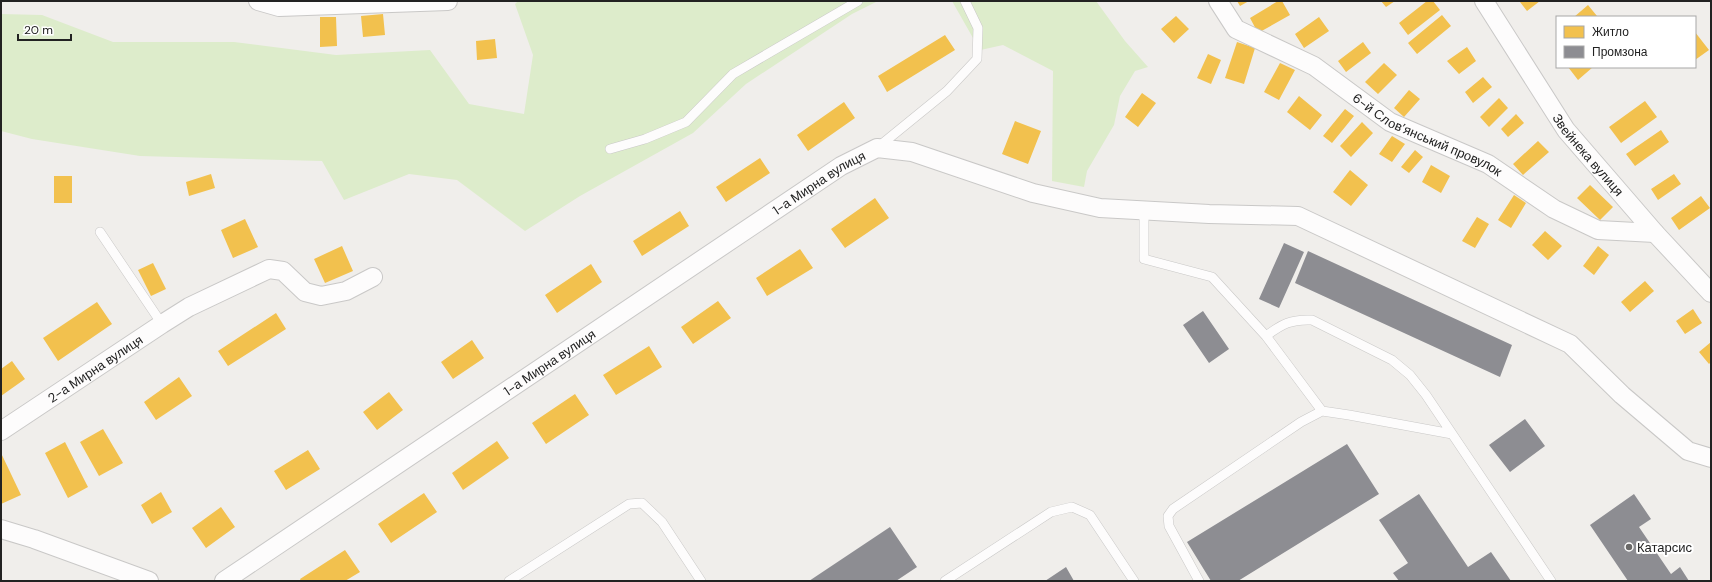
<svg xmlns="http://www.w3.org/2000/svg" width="1712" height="582" font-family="'DM Sans',sans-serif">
	<rect width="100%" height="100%" fill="#f0eeeb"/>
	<path fill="#ddeccb" d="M518 1H878L852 14 746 84 693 133 580 196 525 231 457 180 409 174 344 200 322 161 140 156 32 139 1 131V14L42 15 113 42H234L336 55 430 50 469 104 524 114 533 55 515 4Z
		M952 1H1096L1125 41 1148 67 1135 71 1120 96 1114 125 1087 171 1084 187 1052 181 1053 71 1003 45 976 51 973 38Z"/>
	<path fill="#f2c14e" d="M1237 1H1249L1240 6Z
		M1278 1H1282L1290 15 1258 33 1250 18Z
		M1381 1H1395L1386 7Z
		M1427 1H1433L1440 10 1408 35 1399 23Z
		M1522 1H1540L1527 11 1520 2Z
		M1588 5 1597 16 1574 17Z
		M383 14 385 35 363 37 361 16Z
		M1442 15 1451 26 1417 54 1408 43Z
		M1176 16 1189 29 1174 43 1161 29Z
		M320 17H336L337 46 320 47Z
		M1319 17 1329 31 1304 48 1295 34Z
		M1695 32 1709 50 1695 60Z
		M945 35 955 50 887 92 878 76Z
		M495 39 497 58 477 60 476 41Z
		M1237 42 1255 48 1244 84 1225 78Z
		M1363 42 1371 53 1346 72 1338 61Z
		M1467 47 1476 61 1459 74 1447 61Z
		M1208 54 1221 60 1211 84 1197 78Z
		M1280 63 1295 70 1279 100 1264 92Z
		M1384 63 1397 75 1378 94 1365 82Z
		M1568 67H1593L1578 80Z
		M1483 77 1492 87 1473 103 1465 92Z
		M1409 90 1420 99 1404 117 1394 108Z
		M1142 93 1156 103 1138 127 1125 117Z
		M1299 96 1322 115 1310 130 1287 112Z
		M1499 98 1508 108 1489 127 1480 117Z
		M1645 101 1657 117 1621 143 1609 127Z
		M844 102 855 118 808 151 797 135Z
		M1345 109 1354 116 1332 143 1323 136Z
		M1516 114 1524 123 1508 137 1501 129Z
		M1015 121 1041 131 1028 164 1002 154Z
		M1362 122 1373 133 1351 157 1340 146Z
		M1661 130 1669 142 1635 166 1626 154Z
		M1392 136 1405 144 1392 162 1379 154Z
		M1538 141 1549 152 1523 175 1513 164Z
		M1415 150 1423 157 1409 173 1401 167Z
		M760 158 770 173 726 202 716 187Z
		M1431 165 1450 176 1441 193 1422 182Z
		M1350 170 1368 185 1351 206 1333 192Z
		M211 174 215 188 189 196 186 182Z
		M1674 174 1681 184 1658 200 1651 189Z
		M54 176H72V203H54Z
		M1590 185 1613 207 1600 220 1577 198Z
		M1514 195 1526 203 1511 228 1498 220Z
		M1701 196 1710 208 1679 230 1671 218Z
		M875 198 889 218 845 248 831 229Z
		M680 211 689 226 642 256 633 241Z
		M1477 217 1489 224 1475 248 1462 241Z
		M245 219 258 247 233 258 221 230Z
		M1545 231 1562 246 1548 260 1532 245Z
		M342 246 353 271 325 283 314 259Z
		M1598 246 1609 255 1594 275 1583 266Z
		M800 249 813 268 767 296 756 278Z
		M153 263 166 289 151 296 138 270Z
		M591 264 602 282 557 313 545 295Z
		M1645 281 1654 291 1630 312 1621 302Z
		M718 301 731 318 693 344 681 327Z
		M97 302 112 324 58 361 43 338Z
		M1693 309 1702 323 1685 334 1676 321Z
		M276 313 286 329 228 366 218 351Z
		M472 340 484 358 453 379 441 362Z
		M1711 342V362L1709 364 1699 352Z
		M649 346 662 367 616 395 603 375Z
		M12 361 25 379 1 396V369Z
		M179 377 192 396 156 420 144 402Z
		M389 392 403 410 377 430 363 412Z
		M575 394 589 415 546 444 532 423Z
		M103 429 123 463 99 476 80 442Z
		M497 441 509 458 463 490 452 473Z
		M65 442 88 487 68 498 45 453Z
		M308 450 320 469 286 490 274 471Z
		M1 453 21 495 1 504Z
		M161 492 172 512 152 524 141 505Z
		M424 493 437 512 391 543 378 524Z
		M221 507 235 527 206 548 192 528Z
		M345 550 360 572 345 581H301L300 579Z"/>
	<path fill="#8d8d92" d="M1284 243 1304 252 1279 308 1259 299Z
		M1308 251 1512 345 1500 377 1295 283Z
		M1203 311 1229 349 1209 363 1183 325Z
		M1525 419 1545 446 1510 472 1489 445Z
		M1347 444 1379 494 1238 581H1211L1187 542Z
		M1419 494 1468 567 1491 552 1511 581H1399L1393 573 1408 563 1379 520Z
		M1634 494 1651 519 1639 527 1671 574 1680 567 1689 581H1628L1590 525Z
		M890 527 917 567 896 581H809Z
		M1066 567 1074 581H1045Z"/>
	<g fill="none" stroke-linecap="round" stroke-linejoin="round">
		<g stroke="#c9c8c7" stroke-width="10">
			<path id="service" d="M877 148 947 91 977 59 978 28 965 1
				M610 149 645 139 686 122 733 74 858 1
				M1144 210V259L1212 277 1266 336
				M100 232 162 324
				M1322 411 1266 336C1282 324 1291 319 1312 320L1392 360 1410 375 1426 395 1551 581
				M509 581 629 504 642 503 662 522 701 581
				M945 581 1051 512 1072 507 1090 515 1134 581
				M1199 581 1169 526 1168 516 1173 509 1301 422 1322 411 1349 415 1452 434"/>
		</g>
		<g stroke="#c9c8c7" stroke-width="20">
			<g id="minor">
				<path d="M258 1 279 7 448 1"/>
				<path id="s1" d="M1218 1 1236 29 1314 66 1390 122 1488 164 1554 209 1598 230 1655 233"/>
				<path id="s2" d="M1484 1 1566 130 1655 233 1711 293"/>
				<path id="s3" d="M1 431 162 324 189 307 269 269 283 271 305 292 321 296 346 291 373 277"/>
				<path d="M1 529 34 539 149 581"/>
				<path id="s4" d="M224 581 841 166 877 148 912 152 1033 193 1100 208 1209 214 1298 216 1570 344 1622 395 1688 451 1711 458"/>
			</g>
		</g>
		<use href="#service" stroke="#fdfcfc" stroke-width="9"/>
		<use href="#minor" stroke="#fdfcfc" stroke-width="18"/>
	</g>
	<circle fill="#6a6968" stroke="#fff" stroke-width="1.5" cx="1629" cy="547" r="4"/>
	<g text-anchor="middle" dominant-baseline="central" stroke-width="4" stroke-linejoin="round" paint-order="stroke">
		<g font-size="13" fill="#222" stroke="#fff">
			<text stroke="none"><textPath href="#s1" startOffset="253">6-й Слов’янський провулок</textPath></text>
			<text stroke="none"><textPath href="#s2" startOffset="186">Звейнека вулиця</textPath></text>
			<text stroke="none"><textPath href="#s4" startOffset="716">1-а Мирна вулиця</textPath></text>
			<text stroke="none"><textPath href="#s4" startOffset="392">1-а Мирна вулиця</textPath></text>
			<text stroke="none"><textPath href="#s3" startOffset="113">2-а Мирна вулиця</textPath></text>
		</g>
		<g font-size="13" fill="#222" stroke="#fff" text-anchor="start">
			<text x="1637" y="547">Катарсис</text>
		</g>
	</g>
	<rect width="1712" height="582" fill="none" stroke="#222222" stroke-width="4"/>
	<rect x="1556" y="16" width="140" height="52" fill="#ffffff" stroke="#a7a7a7"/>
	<rect x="1564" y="26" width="20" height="12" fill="#f2c14e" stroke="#a7a7a7"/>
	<text x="1592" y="36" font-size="12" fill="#222222">Житло</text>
	<rect x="1564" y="46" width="20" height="12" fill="#8d8d92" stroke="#a7a7a7"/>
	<text x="1592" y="56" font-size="12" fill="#222222">Промзона</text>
	<path d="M18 34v6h53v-6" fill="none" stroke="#222222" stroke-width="2"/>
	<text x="24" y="34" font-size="12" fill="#222222" stroke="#ffffff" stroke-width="3" paint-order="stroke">20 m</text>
</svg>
